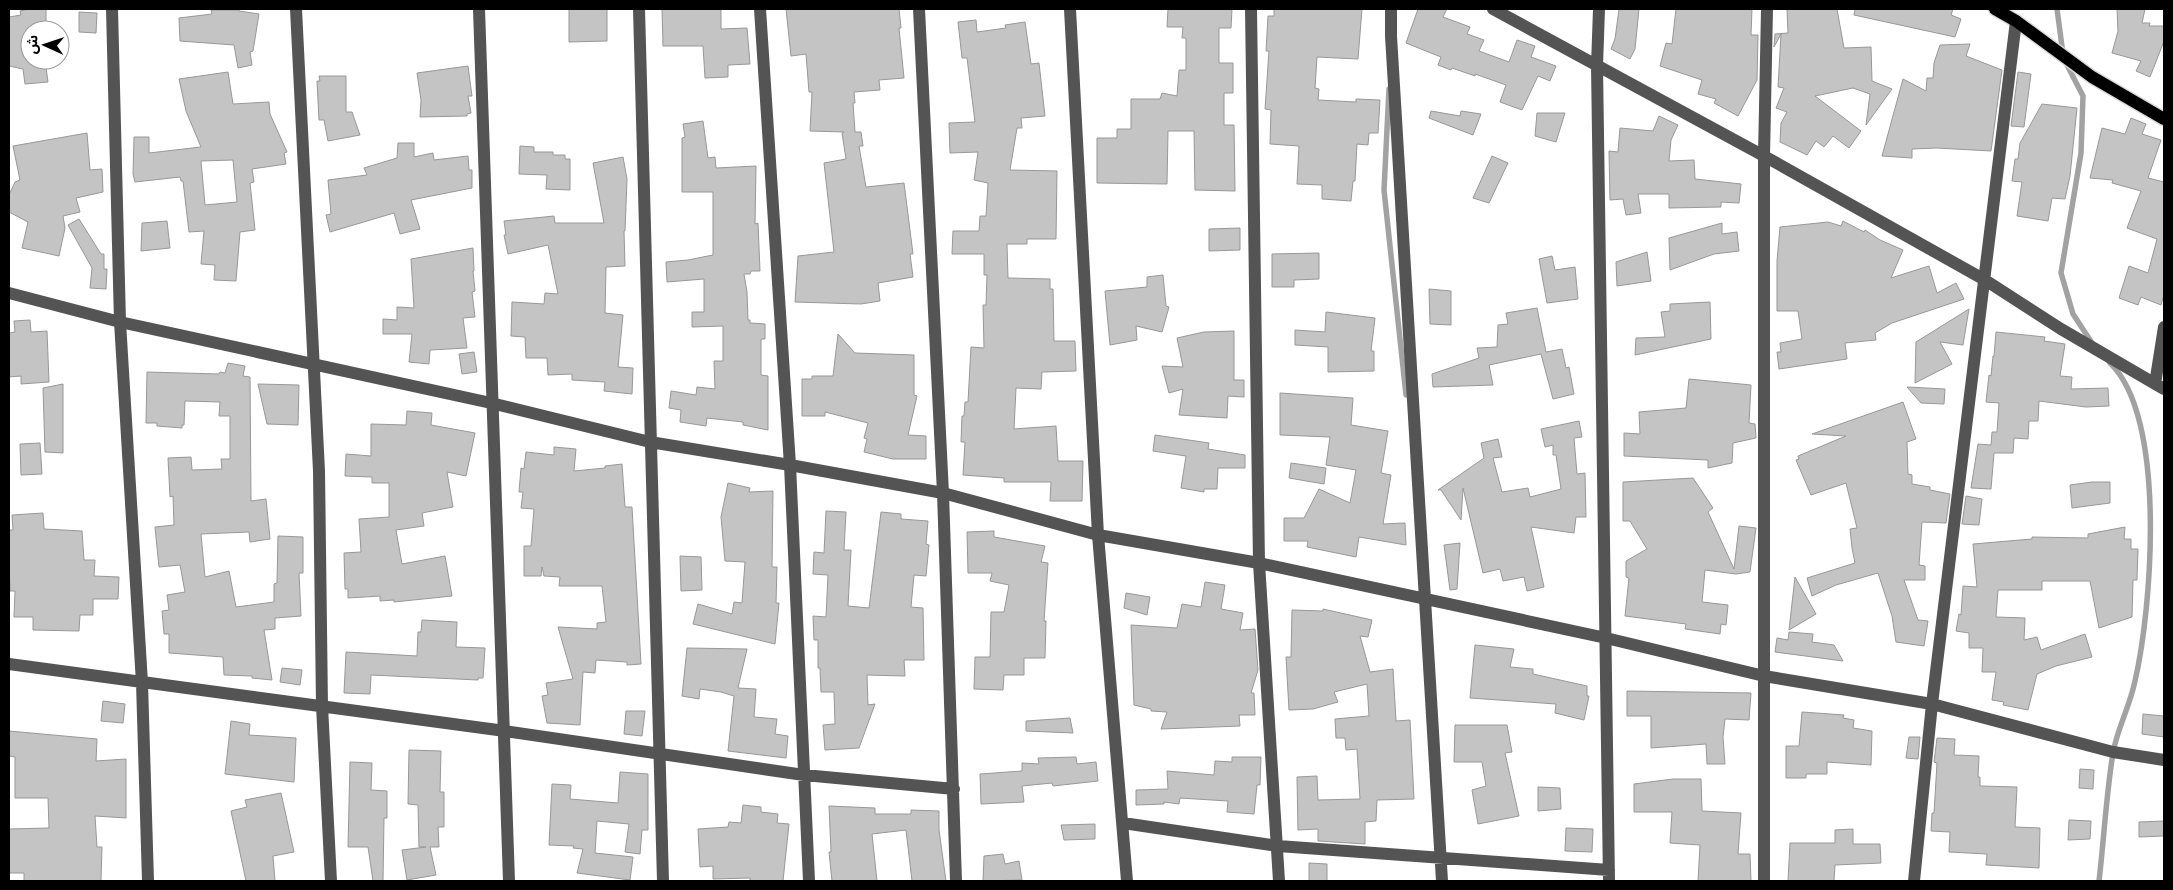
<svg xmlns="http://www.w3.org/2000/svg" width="2173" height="890" font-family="Raleway,'Noto Sans Arabic',sans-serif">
	<rect width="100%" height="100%" fill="#fff"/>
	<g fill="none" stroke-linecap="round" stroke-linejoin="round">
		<path stroke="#a2a2a2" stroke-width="5.5" d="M2057 9 2063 54
			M2066 63 2083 96 2081 153 2061 273 2073 314 2092 343
			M1389 89 1384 190 1406 395
			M2099 881C2104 839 2106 796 2113 753 2117 729 2130 706 2135 681 2152 608 2167 417 2110 363"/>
	</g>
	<path fill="#c4c4c4" stroke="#989898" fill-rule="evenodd" d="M29 9H46V30H30V60H45L48 82 25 84 23 69 9 66V17L21 15 20 11Z
		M569 9H607V41L569 42Z
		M662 9H721V29L747 28 750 64 728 65V77L705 78 703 46H663Z
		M786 9H899L901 28H899L904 78 879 80 880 90 854 92 855 103H853L855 132H861L863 146H859L866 187 904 183 913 254H910L913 277 878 283 880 301 861 304 795 302 798 256 834 252 824 163 846 159 842 133 844 132 810 131 812 92H809L806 54 791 56Z
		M1168 9H1232L1231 28H1219V63H1233V93H1224V125H1234L1235 191 1195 190 1194 131H1168L1167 184 1097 183V138H1117V129H1131V99H1160L1162 93 1177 96 1179 70H1186V38H1182L1183 27H1167Z
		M1274 9H1362L1358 59 1317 57 1315 88 1319 89 1318 100 1356 102V99L1380 100 1378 133H1369L1368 145 1357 144 1355 181H1353L1351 201 1322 199V185L1297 184 1299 146 1270 144 1271 110 1265 109 1269 51H1266L1268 16H1274Z
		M1418 9H1447L1443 17 1470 27 1467 34 1484 40 1479 51 1509 62 1517 40 1535 46 1531 57 1556 66 1550 81 1538 76 1522 110 1500 102 1506 85 1475 74V76L1452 68 1451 70 1438 65 1441 57 1406 43Z
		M1619 9H1639L1635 49 1630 59 1611 49 1615 39Z
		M1676 9H1752L1751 35H1758L1757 80 1738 116 1714 103 1716 99 1698 94 1702 80 1660 66 1666 43 1672 44Z
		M1787 9H1837L1844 48 1871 47 1872 81 1892 89 1866 125 1870 94 1853 88 1815 96 1861 131 1849 148 1833 136 1824 147 1816 141 1807 155 1780 142 1781 123 1787 112 1776 108 1784 88 1778 87 1781 34 1774 47 1775 34 1788 33Z
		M1855 9H1953L1951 15 1961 19 1955 37 1854 15Z
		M2117 9H2145L2142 23H2150L2149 26H2164V41L2150 77 2136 71 2141 61 2112 53 2118 31Z
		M211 10H239V11L259 14 253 51 250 52 252 65 238 68 234 45 180 41 179 18 212 14Z
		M79 12 97 13 96 33 79 32Z
		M976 20 977 32 1006 28 1005 25 1025 22 1031 64 1039 63 1045 116 1021 118 1022 128H1017L1010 170 1057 171 1056 239H1027V244H1007L1008 278 1050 279V289H1053L1054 341H1075L1076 371 1042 372 1041 389 1016 388 1014 429 1056 426 1058 461H1083L1082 501H1050L1051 482H1004V478L963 475 965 442H961L962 416H964L965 402H968L971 347 984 348 983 305H986L987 275H984V254H952L953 231H979L980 216H986L988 183 974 180 978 152 950 153 949 123 975 122 967 58H962L958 22Z
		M1970 44 1966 56 2002 70 1991 151 1937 148 1912 149V158L1882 156 1903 79 1926 91 1927 78H1933L1934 63 1940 45Z
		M468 66 472 96H468L471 113 467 114V116L420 117 421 100 417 73Z
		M228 72 233 104 269 102 270 114 287 152 284 153 286 164 252 169 254 182 250 183 255 230 240 232 236 281 214 280 215 265 201 264 204 231 189 232 183 181H181L180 177 135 182 133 174 134 137H149V153L201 147 186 111 179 79ZM233 160 237 202 205 205 201 161Z
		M2018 72 2031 74 2024 127 2011 126Z
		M319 76H346V112H352L360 135 328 141 324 120H319L317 81H320Z
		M2042 104 2077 108 2070 176 2065 199 2052 198 2048 221 2017 216 2022 182 2012 181 2015 159H2018L2020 143Z
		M1431 111 1460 116 1461 111 1481 114 1473 135 1429 118Z
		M1537 113H1565L1556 142 1535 136Z
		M1659 116 1678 125 1671 140 1669 161 1694 160 1695 179 1741 184 1739 203 1721 202V207L1669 208V194H1638L1641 213 1626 215 1623 199 1610 200 1609 151 1618 152 1620 128 1653 131Z
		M2131 118 2146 124 2142 134 2161 140 2148 178 2164 182V295L2161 305 2141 297 2138 305 2119 298 2129 266 2148 273 2157 239 2127 228 2141 191 2112 183 2113 180 2090 178 2102 128 2125 134Z
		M703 121 708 158 715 157 716 168 756 166 755 224 758 223 760 271H751L750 274H744L747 292 748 320H750V323L765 324V339H761V375L768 376V430L743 425V422L707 418 706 426 680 422 681 410 669 408 671 391 696 395 697 387 715 389 714 361H723V326L692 327V312H704V279L667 282 666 262 688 260 713 255V192H682V138L685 137 683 124Z
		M87 133 90 170 102 169 103 192 76 198 80 212 63 216 65 228 59 256 22 248 28 222 9 212V195L15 182 20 180 13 146Z
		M398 143H414V157L433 153 434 160 468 156 469 170H472V188L411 200 420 229 400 234 394 213 330 232 326 215 331 214 328 180 367 175 364 168 397 158Z
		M520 146 534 147V152H553V155H565V159H570V190L546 189 547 175 519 174Z
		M1492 156 1508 163 1489 203 1473 198Z
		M623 157 627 179 625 231H624L625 266 606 267 605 313 623 315 618 367 633 368 632 394 604 391 605 382 572 380V374L548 375 547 358H526L525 337 511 336 512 302 544 304 545 293 558 294 548 245 508 254 504 235H506L504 221 554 216 555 223H604L593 163Z
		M79 219 101 254H104V269H107L106 289 90 288 92 268 68 225Z
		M167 221 170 248 141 251 142 223Z
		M1843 221 1864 232 1865 230 1880 240 1903 250 1891 278 1929 266 1937 293 1956 283 1964 299 1892 323 1875 333 1876 340 1845 343 1847 359 1779 369 1777 352H1781L1780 343 1802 339 1798 311H1777V261L1780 227 1828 222 1841 226Z
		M1722 223V234L1737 232 1739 251 1714 254 1670 270 1669 238Z
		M1240 228V250L1209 251V229Z
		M473 248 474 271H473L475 291 472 292 475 317 463 318 467 348 430 350 429 364 409 362 412 334H383V319L397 320V307L414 308 411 259Z
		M1647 252 1651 281 1617 286 1616 262Z
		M1319 253V279L1294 280V287H1272V254Z
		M1552 256 1555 270 1575 267 1578 299 1547 303 1539 259Z
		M1163 275 1166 306 1169 307 1162 332 1136 326 1137 340 1110 345 1105 291 1147 287V277Z
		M1429 289 1451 291V325L1430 324Z
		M1710 302 1711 339 1635 355 1636 338 1665 337 1661 312 1670 311V304Z
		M1537 308 1546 352 1562 349 1566 368 1569 367 1574 394 1553 399 1541 354 1489 365 1493 385 1433 387 1432 374 1479 358 1477 348 1497 347 1498 325 1508 324 1506 313Z
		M1969 309 1963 345 1940 342 1952 364 1915 383 1916 342Z
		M1326 312 1375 318 1371 351H1374V371L1328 372V347L1295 345V330L1325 332Z
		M30 320 31 332 47 331 49 382 21 384V376L9 377V333L15 332 14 321Z
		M1234 331V380H1244V397L1228 396 1227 418 1179 415 1183 389 1169 393 1162 366 1183 367 1177 338 1204 332Z
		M1996 332 2045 337 2044 341 2065 344 2060 376 2072 377 2071 389 2108 388 2109 406 2086 407 2039 401 2038 421H2029L2028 439 2014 438 2013 453H1994L1991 489 1971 488 1978 444 1991 445 1992 432H1997L1999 403 1986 402 1989 375 1991 376 1993 356H1994Z
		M838 334 855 353 914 355V395L917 396 908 435 926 436V459H893L864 452 867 439 864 438 868 423 825 412V416H802V379H812V376H833Z
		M474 352 477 372 462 374 459 354Z
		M228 363 245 366 243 376 250 377 251 501 266 499 270 539 250 542 249 532 201 534 205 577 229 571 236 607 274 602V584L277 583 278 536 303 537V573H299L301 616 275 618V629L264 630 272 680 252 678V676L224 675 223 657 169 653V634H164L162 611 169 610 167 595 185 592 180 565 159 567 155 527 174 525 173 496 170 497 168 458 191 457 192 470 222 469 221 459H230V416H219L220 402 185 401 184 425H182V428L157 426V423H146L147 372 219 374 220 372 225 373Z
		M1689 379 1751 385 1749 423 1755 424 1756 438 1733 443 1732 463 1708 468V460L1624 456V433L1640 434 1639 412 1686 408Z
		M63 384V453L45 452 43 388Z
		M258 384 299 385 298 425 267 424Z
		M1907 387 1945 389 1944 404 1921 403Z
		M1280 393 1353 398 1351 425 1388 431 1381 473 1391 475 1383 524 1405 523 1406 545 1359 537 1356 557 1307 547 1308 541H1284V518H1304L1319 489 1350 503 1356 470 1326 465 1330 437 1280 435Z
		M1903 402 1916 439 1907 442 1908 474 1912 475V484L1930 487V490L1950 494 1946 523 1922 522 1919 565 1925 566V580H1904L1918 620 1928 621 1924 646 1896 642 1892 616 1878 573 1836 585 1812 596 1807 578 1855 563 1852 548 1850 529 1857 528 1846 483 1811 495 1796 460 1799 459 1798 456 1846 436 1812 434Z
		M407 411 432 413 431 425 475 433 466 476 447 472 453 507 422 513 424 526 396 530 402 564 445 556 452 596 394 602V600L380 601V596L348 598V589H345L344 553 361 552 359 519 389 517V483H372V477L345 476 346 454 371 456V424L406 425Z
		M1579 421 1582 437 1574 438 1577 474 1585 473 1586 517H1576L1574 533 1531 527 1544 587 1527 591 1524 577 1503 581 1500 569 1483 573 1463 488 1461 520 1441 490H1438L1484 458 1481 443 1498 439 1502 457 1493 458 1502 492 1528 488 1530 497 1561 489 1556 455H1553V445L1545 447 1541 429Z
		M1155 435 1209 443 1208 449 1245 455V468H1218L1217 489H1204V492L1181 488 1186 456 1153 451Z
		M40 443 42 474 21 475 20 444Z
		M554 447 576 449 574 471 605 468V466L622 464 625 507H632L641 664 627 665V662L596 660 595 673 583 672 580 725 547 723 542 696 548 695 546 683 573 679 558 627 597 629V623L606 622 602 586H559L560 577 544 576 542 567 541 576H524V546H531L534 509 521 508 523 492H519L521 468 524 469 526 452 554 455Z
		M1291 463 1326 468 1324 484 1289 478Z
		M1693 478 1713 508 1708 512 1734 569 1739 526 1756 528 1750 572 1736 574 1705 570 1702 602 1728 605 1726 625 1721 624 1720 634 1685 629 1686 624 1625 616 1629 578 1626 577V561L1647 549 1630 521H1623V482Z
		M2092 482H2110V503L2072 508 2070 485Z
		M728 483 750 488 749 492 773 491 772 567H777L776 603H779L775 644 693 624 698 604 732 614 734 602 742 603 745 562 725 561 721 517Z
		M1966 496 1982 499 1979 525 1962 524Z
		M826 511 846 512 844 550H851L848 606 869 608 881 512 901 514V519L928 521 926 544 929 545 926 576 914 575 911 607 923 608 924 660H904L905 676 867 675 868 705 875 704 859 748 825 750 823 725 835 724 834 692H821L820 668H818V640H814L813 616 826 617 828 575 813 574 814 552 824 553Z
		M43 513 44 529 82 531 84 560H95L94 576 119 577 118 599H93V615H80L79 631 33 630V617H14L15 591H10L9 558V530H13L12 515Z
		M2125 527 2124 539H2131V549H2138L2137 580H2133L2132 617 2099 628 2090 581H2042V590H1998L1996 617 2025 618 2024 640 2037 637 2041 650 2085 634 2092 657 2056 666 2037 674 2028 710 2003 705 2004 702 1992 700 1996 672H1982L1983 648H1969V633L1956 631 1959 614 1961 615 1963 586 1977 587 1973 544 2032 539V537L2088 538V534Z
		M994 531V537L1045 546 1041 562 1048 563 1044 621H1046L1045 658H1024V675H1004L1003 690 974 689 975 657H990L991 612H1004L1009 585 990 581 992 573H968L967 532Z
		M1460 543 1457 589 1450 590 1444 545Z
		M680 556 701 557 702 590 681 591Z
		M1795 577 1816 614 1789 630Z
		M1205 582 1225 585 1221 609 1243 613 1240 630 1255 629 1258 670 1251 693H1254L1255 715H1239L1240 726 1161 729 1167 712 1151 711V709L1134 705 1131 625 1177 628 1182 604 1201 607Z
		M1126 593 1150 597 1147 615 1124 608Z
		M1323 609 1372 620 1368 637 1360 636 1370 672 1393 669 1396 721 1410 720 1414 799 1377 800 1376 821 1365 822V844L1318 841V829L1298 830 1297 777 1317 776 1318 800 1360 799 1357 749 1346 750 1345 738H1336L1335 719 1369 716 1367 684 1334 692 1338 702 1313 709 1289 710 1286 657H1291L1292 610 1323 611Z
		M422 620 457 622 456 647 485 648 483 678H478V680L371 675 370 694 344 693 346 652 417 656 418 632H421Z
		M1789 632 1813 634 1812 642 1834 645 1843 661 1775 652 1777 638 1788 640Z
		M1475 645 1514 649 1510 667 1533 669V674L1587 686V696H1589L1584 720 1555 713 1556 704 1470 698Z
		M687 648 747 649 738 688 756 689 754 717 777 719 775 734 788 736 786 758 728 751 734 696 721 692 700 689 699 699 682 696Z
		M282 668 302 670 300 685 280 682Z
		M1627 691 1751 693 1749 720 1725 719 1723 737 1725 764H1707L1706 744 1651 748V716H1627Z
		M103 701 125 704 123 723 101 721Z
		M626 711H645L642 736 624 734Z
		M1802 712 1844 715 1843 718 1854 720 1853 728 1872 731 1871 765 1827 762V774H1806V778H1786V746H1799Z
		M2143 714 2164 716V737L2142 734Z
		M1070 718 1073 733 1026 731V721Z
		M231 721 250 724 249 735 296 738 294 782 225 774Z
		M1455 725H1507L1512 752 1505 753 1519 816 1478 824 1472 790 1486 786 1482 762H1454Z
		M9 731 97 739 96 761 126 759V818L95 816 97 847H102L101 881H24V873H9V829L49 828 48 798H15V757L9 756Z
		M1909 737H1920L1918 759 1906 758Z
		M1937 738 1955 739 1954 755 1979 756 1978 777H1980V786L2017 787 2015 827 2040 828 2039 868 1986 865 1987 854 1949 852 1950 832 1931 831 1932 813H1934L1937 763 1934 762Z
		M409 750 441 751 440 792H444V827H438L439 847H430L436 875 407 880 402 850 426 847H419L418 805 408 804Z
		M1076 757 1077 764 1096 762 1098 781 1053 786 1052 783 1022 786 1024 802 981 804 980 774 1022 771V763L1039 764 1038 758Z
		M1232 757H1261L1260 785H1257L1254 814 1227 812 1228 801 1180 798 1179 804 1164 802V804L1136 805V790L1168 789 1167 771 1214 775 1215 761 1232 762Z
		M350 762 372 763 371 790 387 791V818H384L383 881H373L368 847H348Z
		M2080 769 2094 770 2093 789 2079 788Z
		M620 772 648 774V830H642L640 854 625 852 629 824 597 821 595 853 633 857 630 880 577 873 583 849 573 848 574 846 549 845 552 784 571 785 570 799 618 803Z
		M1673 779H1701L1702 811 1741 813 1738 854H1750L1751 881H1698L1700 845 1670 843 1672 812H1634V784Z
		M1538 787 1560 788 1561 809 1538 811Z
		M281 793 294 852 273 856 275 881H246L231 811 247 807 245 800Z
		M743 805 761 807V812L778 814 777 823 789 824 783 881H750V878L713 879V866L700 867 698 829 728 827 729 822 741 823Z
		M829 806 875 808V814H911V810L939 811V830L946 881H912L906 830 872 834 877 881H832L829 852H831Z
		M2069 820 2091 821 2090 839 2068 840Z
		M2164 821V836L2139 837V822Z
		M1095 824V839L1064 840 1061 825Z
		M1566 828 1593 829 1592 852 1565 851Z
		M1853 829V844H1880L1881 863 1835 865 1834 881H1788L1790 843H1835V830Z
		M1003 854 1005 864 1019 861 1022 880 983 881 984 856Z
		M1309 863 1327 864V881H1309Z"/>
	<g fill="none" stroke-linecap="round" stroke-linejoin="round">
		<g stroke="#dbdbdb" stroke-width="15">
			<path id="major" d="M1995 9 2016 21 2092 77 2164 119"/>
		</g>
		<path stroke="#545454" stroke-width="12" d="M112 9 120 322 142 683 148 881
			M296 9 319 471 322 706 331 881
			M479 9 509 881
			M639 9 663 881
			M760 9 790 465 809 881
			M919 9 943 493 956 881
			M1070 9 1098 535 1127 881
			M1251 9 1259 563 1279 881
			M1391 9V36L1442 881
			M1493 9 1764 156 1985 280 2061 329 2164 389
			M1599 9 1597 66 1609 881
			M9 293 120 322 491 403 650 442 790 465 943 493 1098 535 1259 563 1606 638 1764 676 1932 704 2113 752 2164 760
			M2155 384 2164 327
			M9 664 505 731 804 775 954 789
			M1123 823 1278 846 1609 870
			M1764 881V156L1767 9
			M1914 881 1932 704 2016 21"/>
		<use href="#major" stroke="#000" stroke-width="12"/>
	</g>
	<rect width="2173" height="890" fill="none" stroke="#000000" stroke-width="20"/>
	<g transform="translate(45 45) rotate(273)"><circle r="24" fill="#ffffff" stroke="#999999"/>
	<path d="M0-4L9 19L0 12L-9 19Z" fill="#000000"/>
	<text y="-8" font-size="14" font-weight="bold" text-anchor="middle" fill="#000000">ش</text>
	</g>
</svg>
